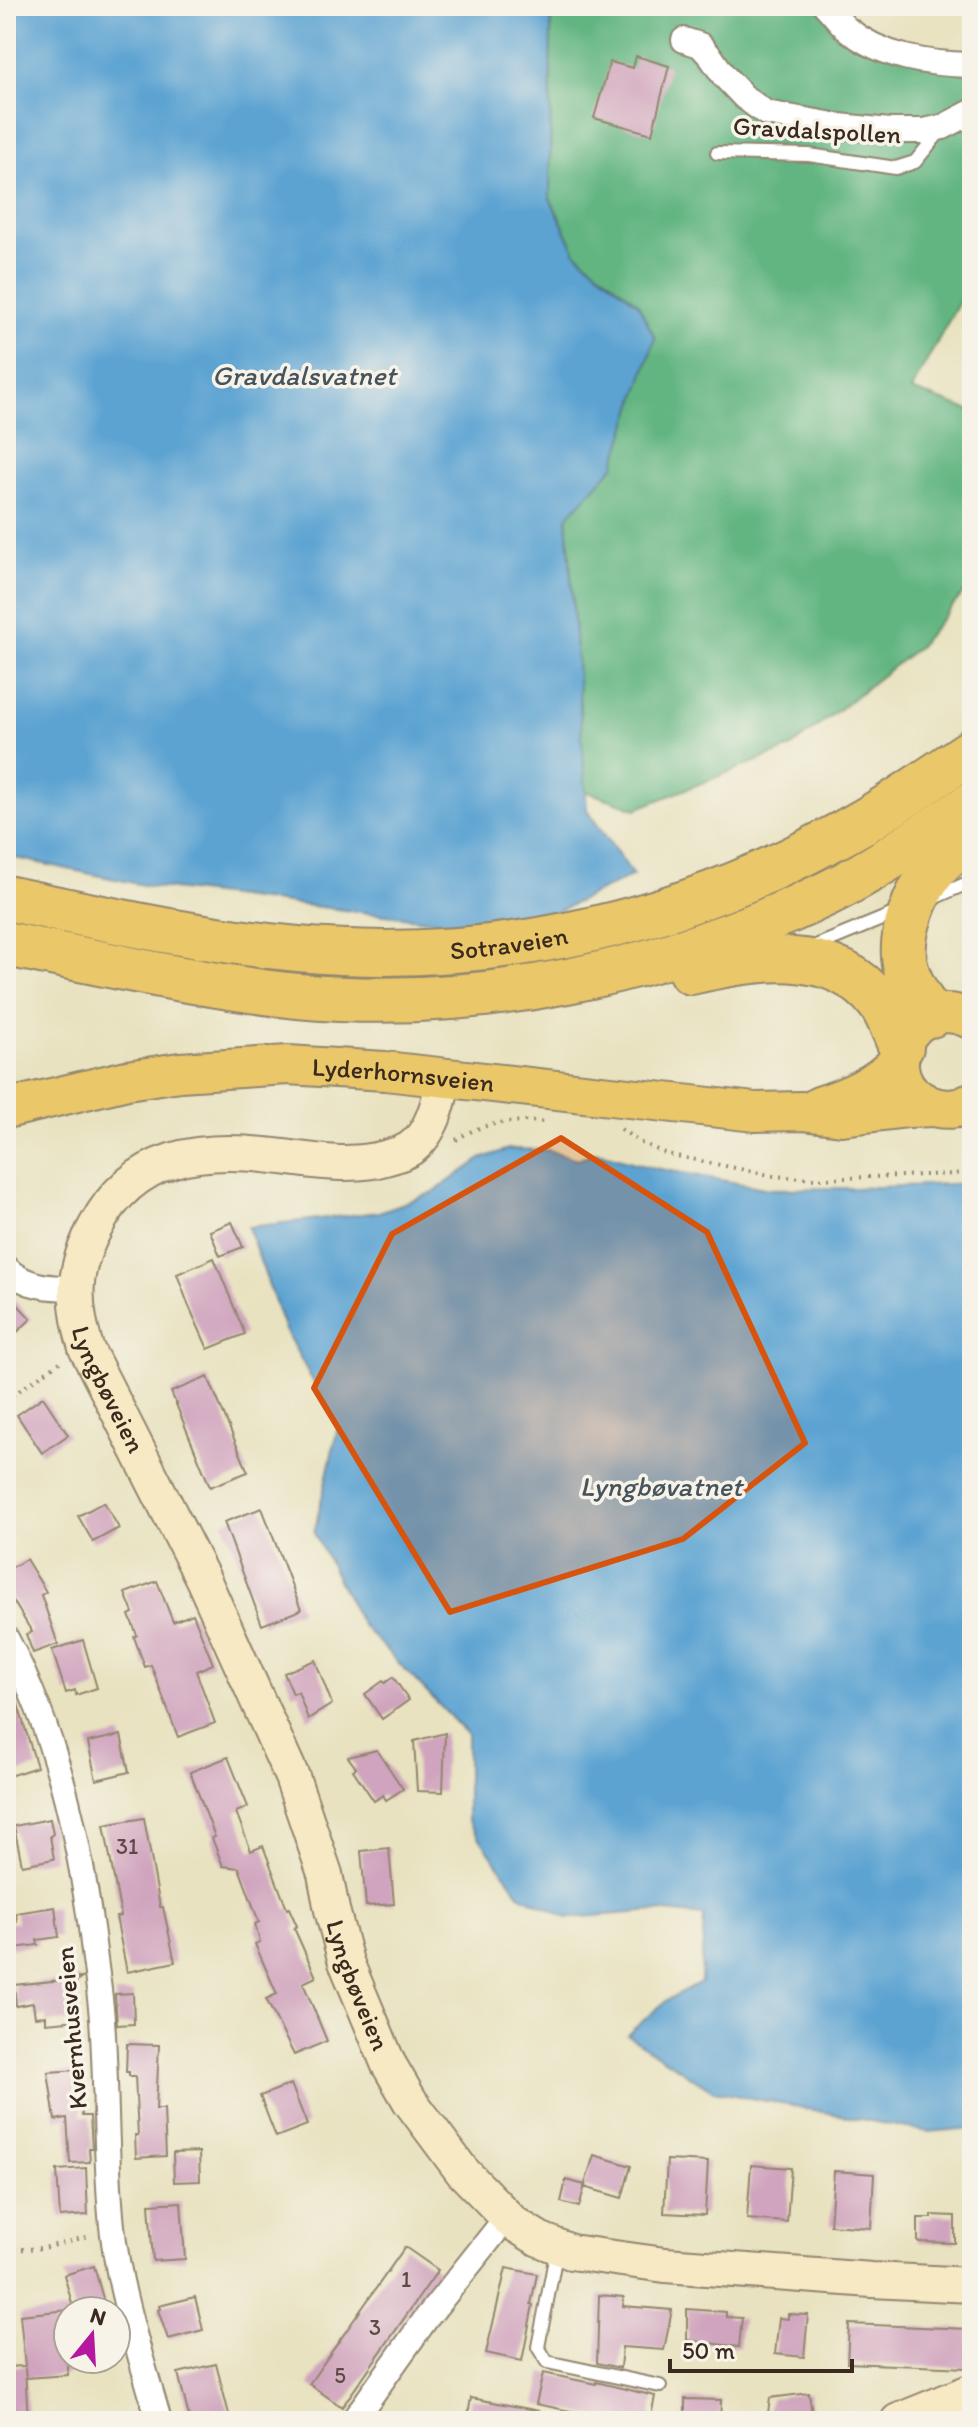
<svg xmlns="http://www.w3.org/2000/svg" width="978" height="2427" font-family="Itim,sans-serif">
	<rect width="100%" height="100%" fill="#f7f3e8"/>
	<filter id="ink" filterUnits="userSpaceOnUse"><feTurbulence type="fractalNoise" baseFrequency=".0125" numOctaves="2"/><feDisplacementMap in="SourceGraphic" scale="16" xChannelSelector="R" yChannelSelector="G"/><feConvolveMatrix kernelMatrix="1 2 1 2 8 2 1 2 1" color-interpolation-filters="sRGB"/></filter>
	<filter id="wash" filterUnits="userSpaceOnUse"><feTurbulence type="fractalNoise" baseFrequency=".006" numOctaves="4" result="noise"/><feDisplacementMap in="SourceGraphic" scale="32" xChannelSelector="R" yChannelSelector="G"/><feGaussianBlur stdDeviation="1.8" result="paint"/><feColorMatrix in="noise" values="0 0 0 0 0 0 0 0 0 0 0 0 0 0 0 0 0 1.4 0 .05"/><feComposite in="paint" operator="in"/></filter>
	<g filter="url(#wash)">
		<rect width="100%" height="100%" fill="#e8e2c0"/>
		<path fill="#62b581" stroke="#4e7050" stroke-width="2" d="M551 6H817L833 26 972 76V278L911 390 972 411V583L918 647 790 748 636 809 585 791 567 517 638 303 576 253 550 198Z"/>
		<path fill="#5ca3d2" stroke="#4c6678" stroke-width="2" d="M6 6H551L550 198 576 253 638 304 655 338 614 466 567 517 587 810 633 875 517 931 148 886 6 856Z
			M508 1149 548 1150 577 1159 597 1152 649 1167 770 1189 856 1188 972 1183V2128L928 2132 714 2091 627 2035 667 2000 701 1982 704 1916 656 1911 568 1918 519 1894 467 1820V1734L361 1624 314 1533 338 1427 285 1330 248 1227 379 1212 432 1193 481 1159Z"/>
		<g id="blocks">
			<path fill="#d0a4be" d="M636 56 669 66 652 134 594 118 610 62 633 68Z
				M232 1222 243 1247 220 1256 210 1231Z
				M214 1258 245 1334 208 1349 188 1304 177 1274Z
				M6 1292 31 1319 15 1334 6 1324Z
				M208 1377 248 1472 210 1487 171 1392Z
				M43 1397 68 1435 42 1453 17 1415Z
				M104 1502 119 1528 93 1542 78 1516Z
				M262 1508 301 1610 262 1625 224 1522Z
				M26 1559 46 1592 41 1595 58 1644 33 1653 26 1634 32 1632 6 1589V1571Z
				M157 1581 173 1622 193 1614 213 1664 196 1671 215 1723 178 1737 151 1665 145 1667 134 1637 137 1635 129 1615 133 1613 125 1593Z
				M83 1640 97 1688 76 1695 75 1690 66 1693 52 1650Z
				M315 1660 332 1704 308 1719 298 1692 293 1694 284 1673Z
				M393 1677 409 1700 382 1719 365 1694 383 1681 385 1683Z
				M11 1682 37 1767 6 1777V1683Z
				M445 1733 443 1792 417 1791 414 1741Z
				M121 1735 129 1772 96 1780 88 1742Z
				M377 1750 403 1789 386 1800 383 1795 374 1801 353 1770 356 1768 348 1757Z
				M228 1757 248 1807 236 1812 251 1851 263 1846 287 1909 289 1908 297 1926 294 1928 316 1977 303 1983 327 2041 294 2055 266 1999 277 1994 255 1944 260 1942 255 1924 259 1922 239 1868 223 1866 212 1838 215 1837 190 1772Z
				M144 1818 160 1907H163L175 1962 127 1972 116 1917 121 1916 104 1825Z
				M50 1819 53 1834 50 1836 54 1859 22 1865 14 1826Z
				M389 1848 394 1904 366 1906 361 1851Z
				M55 1907 59 1937 37 1940 38 1945 6 1949V1924L17 1922 16 1913Z
				M82 1978 75 1983 79 2020 46 2023V2016L35 2017 33 2003 16 2006 14 1985Z
				M133 1993 134 2024 117 2025 115 1994Z
				M127 2044 159 2045 156 2109H164L166 2156 136 2158 135 2135H138L135 2076H129V2072H126Z
				M79 2070 82 2116H90L92 2148H89L90 2162 70 2163 67 2118 55 2120 48 2072Z
				M291 2084 307 2125 276 2137 260 2096Z
				M199 2152 200 2181 174 2182 173 2153Z
				M594 2155 631 2166 622 2198 584 2187Z
				M667 2160 708 2162 705 2215 664 2213Z
				M751 2165 791 2168 787 2222 747 2219Z
				M86 2168 88 2215 60 2217 57 2170Z
				M834 2171 874 2174 871 2228 830 2225Z
				M566 2180 585 2185 579 2207 561 2202Z
				M181 2202 185 2259 153 2261 149 2204Z
				M932 2215 955 2216V2243L918 2242V2218H932Z
				M405 2247 438 2270 342 2407 309 2384Z
				M94 2266 104 2302 74 2310 64 2275Z
				M506 2268 537 2274 531 2304 533 2305 522 2361 486 2353Z
				M599 2295 624 2297 623 2306 672 2310 664 2350 622 2347 620 2368 597 2363Z
				M195 2297 203 2330 168 2339 158 2310 160 2309 159 2306Z
				M687 2309 726 2312V2317L742 2318 739 2347 687 2340Z
				M68 2310V2375L26 2378 25 2368 28 2421H6V2367L25 2366 20 2315Z
				M788 2314 808 2315 804 2357 775 2354 779 2318 788 2319Z
				M849 2324 969 2329 967 2368 847 2363Z
				M216 2364 230 2418 219 2421H190L178 2373Z
				M543 2373 596 2384V2382L655 2396 650 2421H594L595 2416 536 2404Z
				M809 2393 813 2421H767L770 2398Z
				M471 2398 540 2411V2421H467Z
				M685 2399 721 2400 720 2421H685Z"/>
		</g>
	</g>
	<g filter="url(#ink)">
		<use href="#blocks" fill-opacity="0" stroke="#92866f" stroke-width="2"/>
		<g fill="none" stroke-linecap="round" stroke-linejoin="round">
			<g stroke="#92866f" stroke-width="16">
				<path id="lane" d="M717 153 809 155 896 168 915 162 942 129
					M929 900 972 881
					M811 948 901 911
					M557 2249 538 2347 547 2362 660 2386"/>
			</g>
			<g stroke="#92866f" stroke-width="28">
				<path id="street" d="M826 6C833 13 840 23 847 29 883 58 928 64 972 65
					M684 40 700 45 711 57 724 76 744 97 766 113 839 126 890 131H923L943 127 972 112
					M6 1268C25 1287 50 1288 75 1288
					M6 1638C55 1730 78 1832 92 1935 95 1963 100 1991 102 2019 107 2088 105 2157 112 2226 119 2292 141 2357 159 2421
					M353 2421 425 2320 507 2217"/>
			</g>
			<g stroke="#92866f" stroke-width="38">
				<g id="secondary">
					<path id="s1" d="M444 1078C439 1103 432 1133 411 1148 401 1155 388 1157 377 1160 341 1167 310 1160 274 1156 201 1147 134 1154 96 1226 72 1269 72 1302 86 1348L203 1579 292 1777 325 1874 332 1910 346 1962 388 2063 410 2101 462 2171 513 2223 539 2239 571 2252 665 2265 872 2280 972 2285"/>
					<path d="M898 2421 972 2391"/>
				</g>
			</g>
			<g stroke="#92866f" stroke-width="42">
				<g id="primary">
					<path d="M972 1020C911 988 867 1078 929 1105 943 1111 960 1110 972 1102"/>
					<path d="M819 1106C850 1096 876 1085 899 1061"/>
					<path id="s2" d="M6 1109 127 1080 180 1072 288 1065 385 1071 755 1112 802 1111 842 1116 908 1108 934 1107"/>
				</g>
			</g>
			<g stroke="#92866f" stroke-width="48">
				<g id="highway">
					<path id="s3" d="M6 898C103 918 199 940 298 949 499 967 691 922 866 820 902 799 937 774 972 751"/>
					<path d="M6 944C103 963 200 986 298 996 479 1013 665 972 828 893 878 868 925 835 972 804"/>
					<path d="M691 972C753 957 834 944 879 1002 889 1015 894 1032 901 1047"/>
					<path d="M931 1015C920 1000 909 983 905 965 899 935 915 893 934 870 944 856 958 846 972 837"/>
				</g>
			</g>
			<path stroke="#92866f" stroke-width="4" stroke-dasharray="2 6" stroke-linecap="butt" d="M621 1129 639 1142 667 1154 774 1176 816 1179 954 1174 972 1171
				M456 1140C484 1121 513 1120 547 1122
				M6 1400 60 1362
				M6 2250 44 2248 90 2236"/>
			<use href="#lane" stroke="#fff" stroke-width="12"/>
			<use href="#street" stroke="#fff" stroke-width="24"/>
			<use href="#secondary" stroke="#f7e9c3" stroke-width="34"/>
			<use href="#primary" stroke="#eac769" stroke-width="38"/>
			<use href="#highway" stroke="#eac769" stroke-width="44"/>
		</g>
	</g>
	<path fill="#d7540e" fill-opacity="0.2" stroke="#d7540e" stroke-width="6" stroke-linejoin="round" d="M561 1138 707 1232 805 1443 683 1539 450 1612 314 1388 392 1234Z"/>
	<g text-anchor="middle" dominant-baseline="central" stroke-width="7" stroke-linejoin="round" paint-order="stroke">
		<g font-size="22" fill="#604846">
			<text x="127" y="1846">31</text>
			<text x="406" y="2279">1</text>
			<text x="375" y="2327">3</text>
			<text x="340" y="2375">5</text>
		</g>
		<g font-size="26" fill="#3b2a1e" stroke="#f7f3e8">
			<text transform="translate(817 130) rotate(3)">Gravdalspollen</text>
			<text stroke="none"><textPath href="#s3" startOffset="508">Sotraveien</textPath></text>
			<text stroke="none"><textPath href="#s2" startOffset="402">Lyderhornsveien</textPath></text>
			<text stroke="none"><textPath href="#s1" startOffset="598">Lyngbøveien</textPath></text>
			<text stroke="none"><textPath href="#s1" startOffset="1246">Lyngbøveien</textPath></text>
			<text transform="translate(71 2028) rotate(-95)">Kvernhusveien</text>
		</g>
		<g font-size="28" font-style="italic" fill="#47545d" stroke="#f7f3e8">
			<text x="304" y="375">Gravdalsvatnet</text>
			<text x="661" y="1486">Lyngbøvatnet</text>
		</g>
	</g>
	<rect width="978" height="2427" fill="none" stroke="#f7f3e8" stroke-width="32"/>
	<g transform="translate(92 2335) rotate(18)"><circle r="38" fill="#f7f3e8" stroke="#aca397" stroke-width="2"/>
	<path d="M0-6L14 30L0 20L-14 30Z" fill="#b5179e"/>
	<text y="-12" font-size="22" font-weight="bold" text-anchor="middle" fill="#3b2a1e">N</text>
	</g>
	<path d="M670 2359v12h182v-12" fill="none" stroke="#3b2a1e" stroke-width="4"/>
	<text x="682" y="2359" font-size="24" fill="#3b2a1e" stroke="#f7f3e8" stroke-width="6" paint-order="stroke">50 m</text>
</svg>
